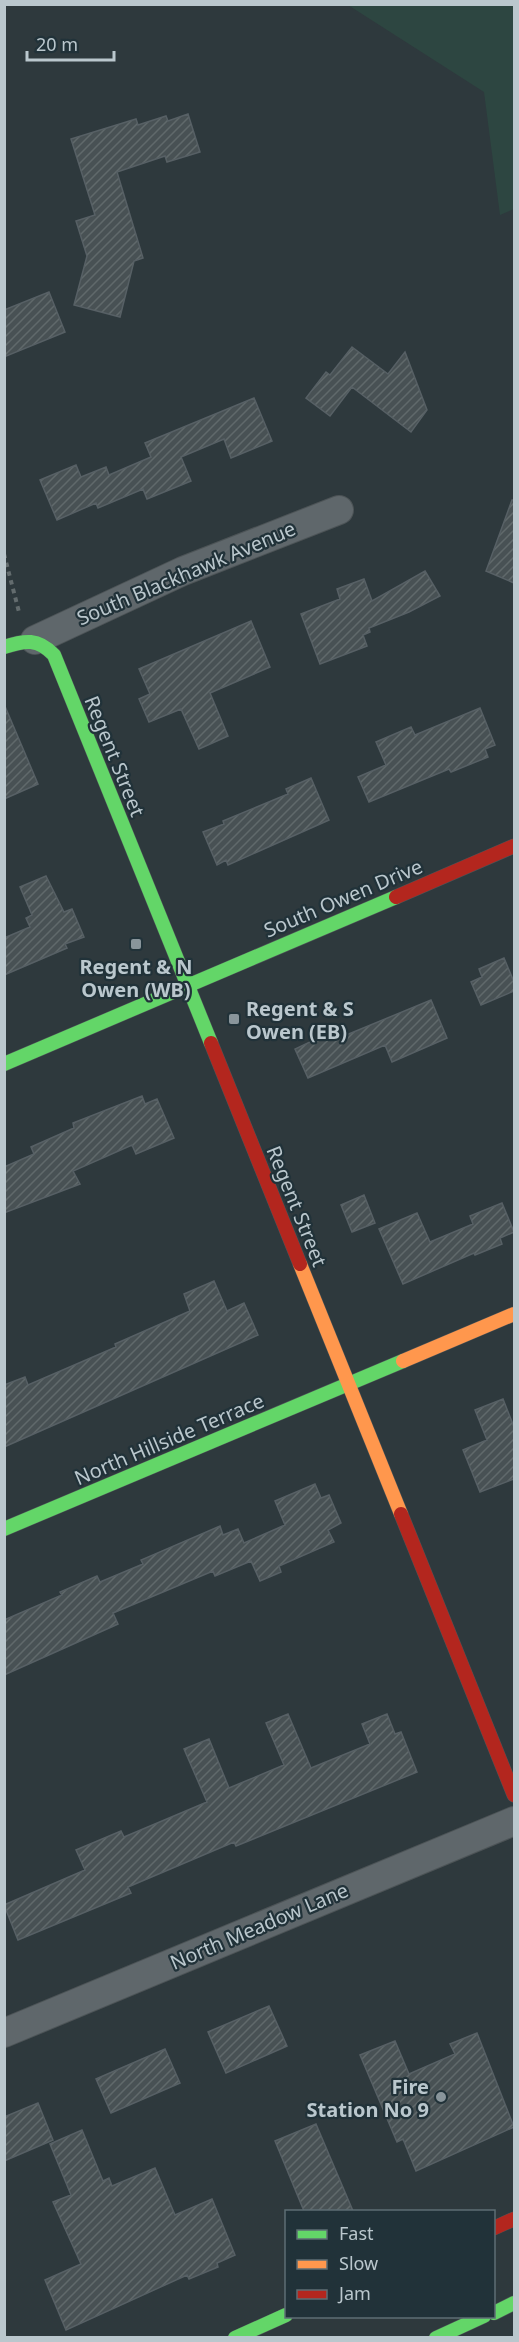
<svg xmlns="http://www.w3.org/2000/svg" width="519" height="2342" font-family="'Noto Sans',sans-serif">
	<defs>
		<pattern id="building-hatch" width="6" height="6" patternUnits="userSpaceOnUse" patternTransform="scale(1.5)"><rect width="6" height="6" fill="#485154"/><path d="M-1 1l2-2M0 6l6-6M5 7l2-2" fill="none" stroke="#60696b"/></pattern>
	</defs>
	<rect width="100%" height="100%" fill="#2e393d"/>
	<path fill="#2d4641" d="M348 5H514V209L500 215 484 92Z"/>
	<path fill="url(#building-hatch)" stroke="#576065" stroke-width="1.5" d="M188 114 200 152 167 162 165 156 117 172 143 258 134 261 120 317 74 305 87 256 76 221 95 215 71 139 136 119 138 125 166 116 168 121Z
		M49 292 65 332 4 357V310Z
		M352 347 388 374 405 352 427 410 411 432 352 387 330 416 306 398 326 372 330 375Z
		M254 398 272 441 231 458 224 439 181 457 191 481 147 499 143 489 98 508 96 503 57 520 40 480 76 465 81 477 106 467 109 475 151 457 145 443Z
		M512 500H514V583L486 571Z
		M425 571 440 596 409 612 369 628 370 632 363 635 367 646 320 664 301 614 340 599 337 589 364 579 372 601Z
		M251 621 270 667 210 693 228 736 199 749 181 709 149 722 139 699 150 694 139 669Z
		M4 704 38 784 4 799Z
		M480 708 495 745 485 749 488 757 451 772 449 769 369 802 358 777 386 765 376 742 411 727 415 735Z
		M311 778 329 820 228 865 226 860 217 865 203 832 224 824 223 821 288 794 286 789Z
		M46 876 64 912 72 909 84 937 65 944 67 948 4 975V938L30 927 26 918 32 915 20 887Z
		M504 958 514 982V991L481 1005 471 982 482 977 479 969Z
		M431 1000 447 1038 392 1062 385 1045 308 1078 295 1049 335 1030 339 1038Z
		M142 1096 145 1104 157 1099 174 1138 136 1154 132 1145 73 1171 80 1184 4 1213V1167L34 1154 31 1147 74 1128 73 1123Z
		M364 1195 375 1223 352 1232 341 1205Z
		M502 1203 514 1232 500 1238 502 1244 475 1255 474 1253 403 1284 379 1229 417 1213 430 1242 473 1224 470 1216Z
		M214 1281 227 1311 244 1303 258 1335 4 1447V1385L25 1377 28 1385 116 1347 115 1344 190 1311 184 1294Z
		M503 1399 514 1427V1479L480 1492 463 1450 487 1440 475 1410Z
		M315 1484 321 1498 329 1495 341 1523 328 1530 334 1542 279 1566 281 1572 260 1581 251 1561 215 1576 213 1571 113 1613 118 1624 4 1675V1620L62 1595 60 1592 97 1576 100 1582 143 1564 141 1560 220 1526 223 1535 238 1529 244 1543 285 1525 275 1501Z
		M288 1714 311 1768 370 1744 362 1724 387 1714 395 1734 401 1732 417 1772 236 1846 234 1842 128 1887 131 1893 18 1940 4 1905 85 1870 76 1850 121 1831 124 1837 207 1802 184 1749 209 1739 229 1788 284 1765 266 1723Z
		M269 2006 287 2046 226 2073 208 2032Z
		M477 2033 514 2127 416 2171 403 2139 397 2142 360 2055 395 2041 409 2074 455 2054 450 2044Z
		M165 2049 180 2083 111 2113 96 2079Z
		M38 2103 53 2140 4 2161V2117Z
		M316 2124 353 2211H304L275 2141Z
		M82 2130 103 2181 109 2178 112 2186 155 2168 175 2215 212 2199 235 2255 217 2263 218 2267 189 2279 187 2275 66 2330 45 2280 81 2264 53 2202 71 2195 50 2144Z"/>
	<g fill="none" stroke-linecap="round" stroke-linejoin="round">
		<g stroke="#4d5457" stroke-width="30">
			<path id="street" d="M35 640 183 571 339 510
				M4 2033 514 1821"/>
		</g>
		<g stroke="#4d5457" stroke-width="15">
			<path id="fast" d="M4 647C25 640 38 638 54 655L211 1043
				M4 1064 396 897
				M4 1529 403 1361
				M494 2313 514 2303
				M235 2338 286 2315
				M436 2338 484 2316"/>
		</g>
		<g stroke="#4d5457" stroke-width="15">
			<path id="slow" d="M300 1264 401 1514
				M403 1361 514 1314"/>
		</g>
		<g stroke="#4d5457" stroke-width="15">
			<path id="jam" d="M396 897 514 846
				M211 1043 300 1264
				M401 1514 514 1795
				M494 2228 514 2219"/>
		</g>
		<path stroke="#636c6e" stroke-width="4" stroke-dasharray="4.5 4.5" stroke-linecap="butt" d="M4 554 19 612"/>
		<use href="#street" stroke="#5f676b" stroke-width="28"/>
		<use href="#fast" stroke="#63d668" stroke-width="14"/>
		<use href="#slow" stroke="#ff974d" stroke-width="14"/>
		<use href="#jam" stroke="#b3261e" stroke-width="14"/>
	</g>
	<g fill="#89959b" stroke="#213239" stroke-width="2">
		<rect x="130" y="938" width="12" height="12" rx="3"/>
		<rect x="228" y="1013" width="12" height="12" rx="3"/>
		<circle cx="441" cy="2097" r="6"/>
	</g>
	<g text-anchor="middle" dominant-baseline="central" stroke-width="4.5" stroke-linejoin="round" paint-order="stroke">
		<g font-size="20" fill="#bac7cd" stroke="#213239">
			<text transform="translate(186 573) rotate(-23)">South Blackhawk Avenue</text>
			<text transform="translate(115 756) rotate(68)">Regent Street</text>
			<text transform="translate(343 898) rotate(-23)">South Owen Drive</text>
			<text transform="translate(297 1206) rotate(68)">Regent Street</text>
			<text transform="translate(169 1439) rotate(-23)">North Hillside Terrace</text>
			<text transform="translate(259 1926) rotate(-23)">North Meadow Lane</text>
		</g>
		<g font-size="20" font-weight="bold" fill="#bac7cd" stroke="#213239">
			<text x="136" y="966">Regent &amp; N<tspan x="136" dy="23">Owen (WB)</tspan></text>
			<text x="246" y="1008" text-anchor="start">Regent &amp; S<tspan x="246" dy="23">Owen (EB)</tspan></text>
			<text x="429" y="2086" text-anchor="end">Fire<tspan x="429" dy="23">Station No 9</tspan></text>
		</g>
	</g>
	<rect width="519" height="2342" fill="none" stroke="#bac7cd" stroke-width="12"/>
	<rect x="285" y="2210" width="210" height="108" fill="#213239" stroke="#5e6e74" stroke-width="1.5"/>
	<rect x="297" y="2230" width="30" height="9" fill="#63d668" stroke="#5e6e74" stroke-width="1.5"/>
	<text x="339" y="2240" font-size="18" fill="#bac7cd">Fast</text>
	<rect x="297" y="2260" width="30" height="9" fill="#ff974d" stroke="#5e6e74" stroke-width="1.5"/>
	<text x="339" y="2270" font-size="18" fill="#bac7cd">Slow</text>
	<rect x="297" y="2290" width="30" height="9" fill="#b3261e" stroke="#5e6e74" stroke-width="1.5"/>
	<text x="339" y="2300" font-size="18" fill="#bac7cd">Jam</text>
	<path d="M27 51v9h87v-9" fill="none" stroke="#bac7cd" stroke-width="3"/>
	<text x="36" y="51" font-size="18" fill="#bac7cd" stroke="#213239" stroke-width="4.5" paint-order="stroke">20 m</text>
</svg>
